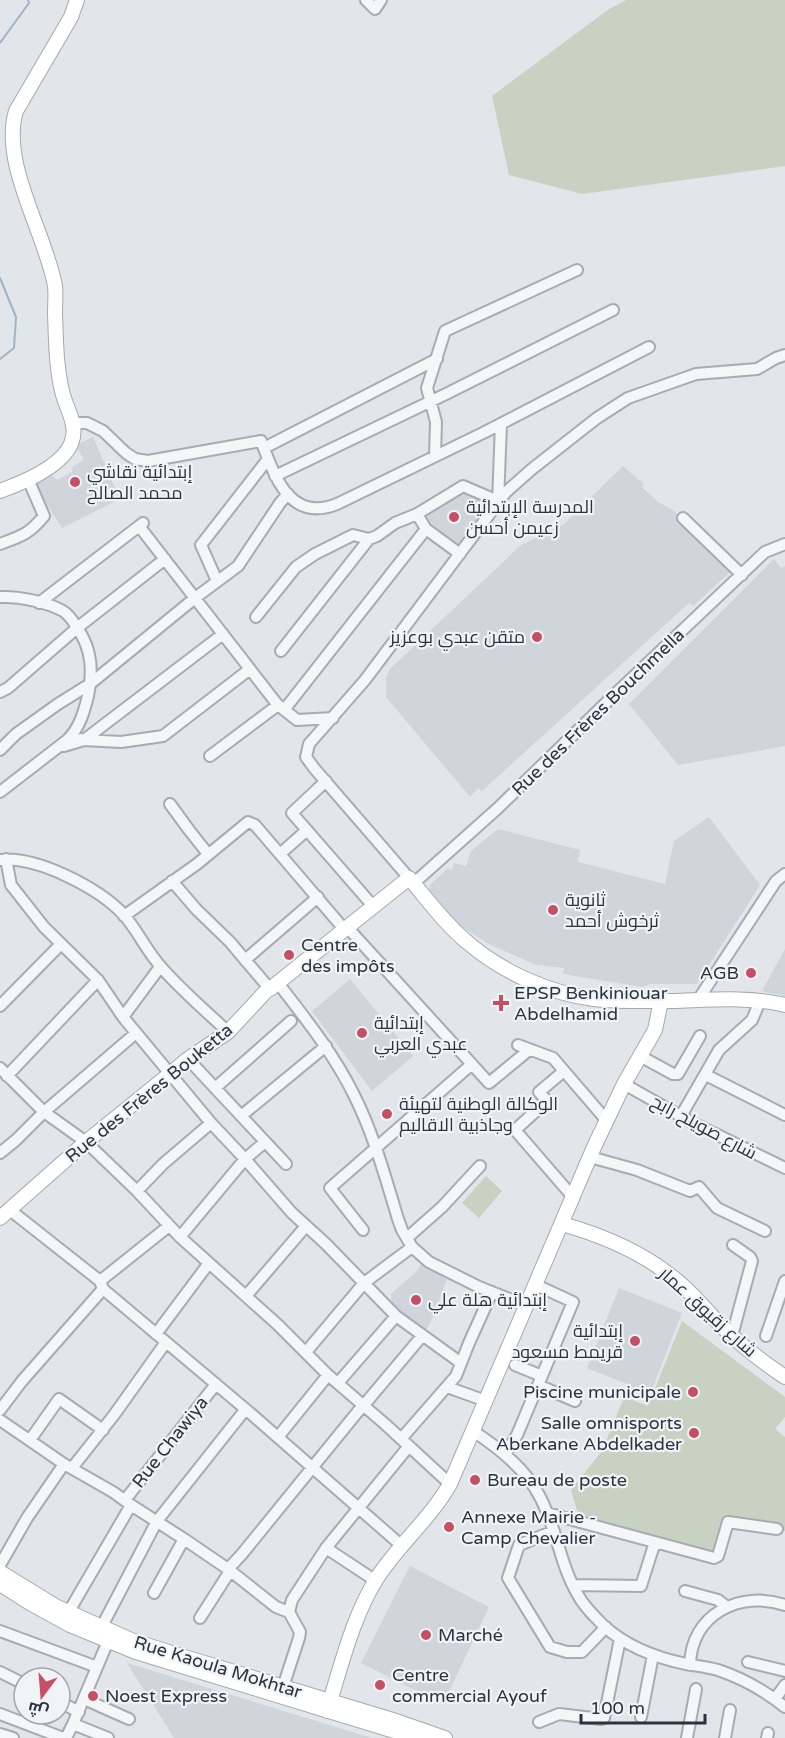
<svg xmlns="http://www.w3.org/2000/svg" width="785" height="1738" font-family="'Varela Round',Cairo,sans-serif">
	<rect width="100%" height="100%" fill="#e2e5e9"/>
	<path fill="#d0d4db" d="M93 437 120 499 62 528 34 484 51 475 58 480 73 471 72 467 84 460 76 445Z
		M623 466 644 484 642 487 658 502 673 510 731 571 693 606 689 603 482 791 478 788 470 797 386 697V678L390 669 521 545 564 524Z
		M466 491 489 503 461 548 428 521 427 512Z
		M774 559 781 568 785 566V746L678 765 629 704Z
		M709 817 760 885 697 984H650L642 987 563 974 564 968 536 965 489 944 460 926 429 893 430 885 447 869 452 870 454 863 466 866 471 851 498 829 580 850 578 862 665 884 674 841Z
		M785 949V996L762 991Z
		M350 979 413 1056 372 1091 312 1011Z
		M422 1263 447 1279 433 1317 426 1330 392 1306 391 1294 418 1270Z
		M619 1288 682 1313 649 1397 626 1388 627 1384 587 1368Z
		M410 1566 489 1607 443 1704 361 1663Z
		M127 1663 372 1738H174Z"/>
	<path fill="#c8d2c3" d="M626 0H785V166L582 194 509 175 492 96 609 9Z
		M486 1176 502 1191 479 1218 462 1203Z
		M682 1321 785 1397V1417L775 1429 785 1437V1531L726 1517 717 1553 579 1517 571 1490 602 1451 624 1397 648 1406Z"/>
	<g fill="none" stroke-linecap="round" stroke-linejoin="round">
		<path stroke="#9fb4c7" stroke-width="2" d="M0 43 29 3 28 0
			M0 278 16 317 14 348 0 359"/>
		<g stroke="#a7acb3" stroke-width="14">
			<path id="minor" d="M366 0 375 9 381 0
				M73 423H87L103 431 126 453 135 459 148 461 261 441C275 476 289 523 337 504L483 433 649 347
				M264 448 437 359
				M435 456 436 422 427 388 445 331 577 270
				M275 476 446 394 613 310
				M498 502 501 424
				M417 514 426 529 460 554
				M683 518 742 575
				M139 526 277 704 297 720 333 718
				M0 544C22 536 29 534 44 516L28 479
				M217 581 201 545 268 459
				M0 597C18 596 47 602 63 611 70 615 74 623 78 629 92 650 93 671 88 696 84 712 79 730 66 741L0 792
				M39 603 143 523
				M256 617 296 567 315 554 353 535 369 539 377 536 395 523 417 514 463 486 491 498 498 504
				M281 651 369 539
				M0 692 8 688 77 628 165 559
				M284 710 426 529
				M81 739 84 740 223 634
				M64 746 84 740 121 742 163 736 250 669
				M0 750 16 734 58 704 90 684 195 598 238 566 280 503 288 494
				M210 756 278 705
				M326 781 292 813 373 906
				M170 804 189 830 208 854
				M280 854 307 830
				M6 859 11 885 44 927 98 980 123 1017 211 1123 245 1159 292 1213 326 1244 396 1316 461 1363
				M0 860C37 856 99 888 124 915 138 931 147 952 162 968 182 991 206 1011 228 1032
				M409 878 314 768 306 757 309 744 365 680 506 492 532 469 597 418 628 398 696 374 757 369 776 358 785 355
				M172 881 196 909 230 942 269 988
				M414 883 498 808 612 697 765 552 785 544
				M124 916 197 864 248 822 255 825 344 929
				M347 927 489 1083 529 1050
				M245 960 318 897
				M278 983C305 1018 333 1053 353 1093 373 1132 385 1176 398 1219L402 1230 412 1247 429 1262 479 1287 527 1306
				M698 1000 776 881 785 874
				M0 1006 61 944
				M123 1017 160 967
				M518 1045 553 1058 607 1121
				M640 1056 673 1074H678L700 1036
				M188 1059 286 1164
				M0 1068 44 1112 86 1142 137 1191 180 1237 277 1324 328 1375 385 1424 450 1484
				M564 1071 539 1092 547 1101 515 1130 573 1197
				M706 1075 785 1115
				M7 1076 98 980
				M624 1084 693 1123 785 1168
				M215 1088 291 1021
				M241 1116 326 1046
				M681 1116 719 1050 752 1020 760 1001
				M0 1153 16 1140 44 1112 136 1033
				M590 1157 637 1170 690 1191 699 1187 717 1208 765 1231
				M137 1191 163 1164 211 1123
				M10 1210 100 1281 103 1289 249 1412 402 1546
				M363 1230 330 1188 472 1064
				M180 1237 245 1159 265 1142
				M407 1238 442 1207 480 1166
				M100 1281 169 1226
				M246 1296 306 1226
				M156 1334 209 1263
				M732 1336 752 1261 750 1257 733 1245
				M766 1336 785 1281
				M306 1352 364 1283 412 1247
				M515 1365 542 1376
				M338 1383 396 1316
				M538 1385 575 1401
				M447 1387 486 1401
				M364 1405 422 1336
				M0 1410 22 1381 103 1289
				M0 1420 64 1464 113 1492 131 1505 184 1539 228 1569 276 1607 289 1612 300 1632 299 1638 283 1687
				M473 1431C499 1448 526 1469 540 1497 557 1529 560 1565 578 1595 584 1607 595 1617 604 1626 627 1647 657 1658 686 1664 697 1666 707 1667 718 1670 742 1678 765 1691 785 1707
				M278 1437 328 1375
				M401 1439 456 1376 469 1343 492 1292
				M30 1440 59 1399 103 1430
				M505 1455 517 1435 573 1302 536 1285
				M72 1468 114 1415 166 1342
				M125 1500 216 1384
				M547 1513 714 1558 718 1556 728 1522 777 1529
				M554 1531 519 1545 508 1578 550 1647 567 1652H582L606 1627
				M326 1548 376 1581
				M0 1565 27 1518 64 1464
				M228 1569 242 1554 364 1404
				M573 1585 641 1586 655 1542
				M685 1591 718 1600 727 1607
				M154 1593 184 1539
				M289 1612 292 1600 326 1548 409 1446
				M68 1613 131 1505
				M200 1618 230 1571
				M101 1628 157 1521 245 1410
				M0 1631 97 1667
				M748 1662 785 1671
				M690 1665C691 1614 740 1590 785 1605
				M0 1672 24 1684
				M84 1699 129 1719
				M775 1699 785 1685
				M60 1702 79 1712
				M0 1714 63 1738
				M641 1717 653 1655
				M539 1722 559 1714 601 1719 604 1718 620 1639
				M73 1724 108 1738
				M0 1734 13 1738
				M66 1738 73 1724 108 1641
				M687 1738 696 1689
				M725 1738 730 1710
				M767 1738 768 1733"/>
		</g>
		<g stroke="#a2aab4" stroke-width="16">
			<path id="major" d="M0 491C22 483 61 467 71 444 79 425 66 409 62 391 56 366 56 339 55 313 55 304 56 295 55 286 46 234 0 163 16 111L71 17 77 0
				M0 1218 86 1142 170 1074 188 1059 228 1032 269 988 270 989 409 878C428 900 445 924 467 942 502 972 548 993 594 999 620 1002 646 1001 672 1001 709 1000 748 996 785 1005
				M562 1224C605 1236 649 1255 683 1286 700 1301 714 1320 731 1335 747 1350 767 1365 785 1377
				M0 1572 57 1607 131 1640 178 1655 396 1721 445 1738
				M0 1584 30 1603 70 1625 136 1652 417 1738
				M327 1711C341 1667 352 1618 377 1578 399 1544 430 1519 450 1484L594 1147 624 1084 655 1030 661 1001"/>
		</g>
		<use href="#minor" stroke="#f4f6f8" stroke-width="10"/>
		<use href="#major" stroke="#fff" stroke-width="14"/>
	</g>
	<g fill="#c54f65" stroke="#f1f4f7" stroke-width="2">
		<circle cx="75" cy="482" r="6"/>
		<circle cx="454" cy="517" r="6"/>
		<circle cx="537" cy="637" r="6"/>
		<circle cx="553" cy="910" r="6"/>
		<circle cx="289" cy="955" r="6"/>
		<circle cx="751" cy="973" r="6"/>
		<path d="M498 994h6v6h6v6h-6v6h-6v-6h-6v-6h6z"/>
		<circle cx="362" cy="1033" r="6"/>
		<circle cx="387" cy="1114" r="6"/>
		<circle cx="416" cy="1300" r="6"/>
		<circle cx="635" cy="1341" r="6"/>
		<circle cx="693" cy="1392" r="6"/>
		<circle cx="694" cy="1433" r="6"/>
		<circle cx="475" cy="1480" r="6"/>
		<circle cx="449" cy="1527" r="6"/>
		<circle cx="426" cy="1635" r="6"/>
		<circle cx="380" cy="1685" r="6"/>
		<circle cx="93" cy="1696" r="6"/>
	</g>
	<g text-anchor="middle" dominant-baseline="central" stroke-width="4.5" stroke-linejoin="round" paint-order="stroke">
		<g font-size="18" fill="#2b3340" stroke="#f1f4f7" text-anchor="start">
			<text x="87" y="472">إبتدائية نقاشي<tspan x="87" dy="21">محمد الصالح</tspan></text>
			<text x="466" y="507">المدرسة الإبتدائية<tspan x="466" dy="21">زعيمن أحسن</tspan></text>
			<text x="525" y="637" text-anchor="end">متقن عبدي بوعزيز</text>
			<text x="565" y="900">ثانوية<tspan x="565" dy="21">ثرخوش أحمد</tspan></text>
			<text x="301" y="945">Centre<tspan x="301" dy="21">des impôts</tspan></text>
			<text x="739" y="973" text-anchor="end">AGB</text>
			<text x="514" y="993">EPSP Benkiniouar<tspan x="514" dy="21">Abdelhamid</tspan></text>
			<text x="374" y="1023">إبتدائية<tspan x="374" dy="21">عبدي العربي</tspan></text>
			<text x="399" y="1104">الوكالة الوطنية لتهيئة<tspan x="399" dy="21">وجاذبية الاقاليم</tspan></text>
			<text x="428" y="1300">إبتدائية هلة علي</text>
			<text x="623" y="1331" text-anchor="end">إبتدائية<tspan x="623" dy="21">قريمط مسعود</tspan></text>
			<text x="681" y="1392" text-anchor="end">Piscine municipale</text>
			<text x="682" y="1423" text-anchor="end">Salle omnisports<tspan x="682" dy="21">Aberkane Abdelkader</tspan></text>
			<text x="487" y="1480">Bureau de poste</text>
			<text x="461" y="1517">Annexe Mairie -<tspan x="461" dy="21">Camp Chevalier</tspan></text>
			<text x="438" y="1635">Marché</text>
			<text x="392" y="1675">Centre<tspan x="392" dy="21">commercial Ayouf</tspan></text>
			<text x="105" y="1696">Noest Express</text>
		</g>
		<g font-size="18" fill="#2b3340" stroke="#f1f4f7">
			<text transform="translate(598 712) rotate(-44)">Rue des Frères Bouchmella</text>
			<text transform="translate(149 1093) rotate(-39)">Rue des Frères Bouketta</text>
			<text transform="translate(704 1127) rotate(28)">شارع صويلح رابح</text>
			<text transform="translate(708 1312) rotate(42)">شارع زقيوق عمار</text>
			<text transform="translate(170 1442) rotate(-52)">Rue Chawiya</text>
			<text transform="translate(218 1667) rotate(17)">Rue Kaoula Mokhtar</text>
		</g>
	</g>
	<g transform="translate(42 1696) rotate(196)"><circle r="28" fill="#f1f4f7" stroke="#a2a7ae" stroke-width="1.5"/>
	<path d="M0-4.5L10 22L0 15L-10 22Z" fill="#c54f65"/>
	<text y="-9" font-size="16" font-weight="bold" text-anchor="middle" fill="#2b3340">ش</text>
	</g>
	<path d="M581 1714v9h124v-9" fill="none" stroke="#2b3340" stroke-width="3"/>
	<text x="590" y="1714" font-size="18" fill="#2b3340" stroke="#f1f4f7" stroke-width="4.5" paint-order="stroke">100 m</text>
</svg>
